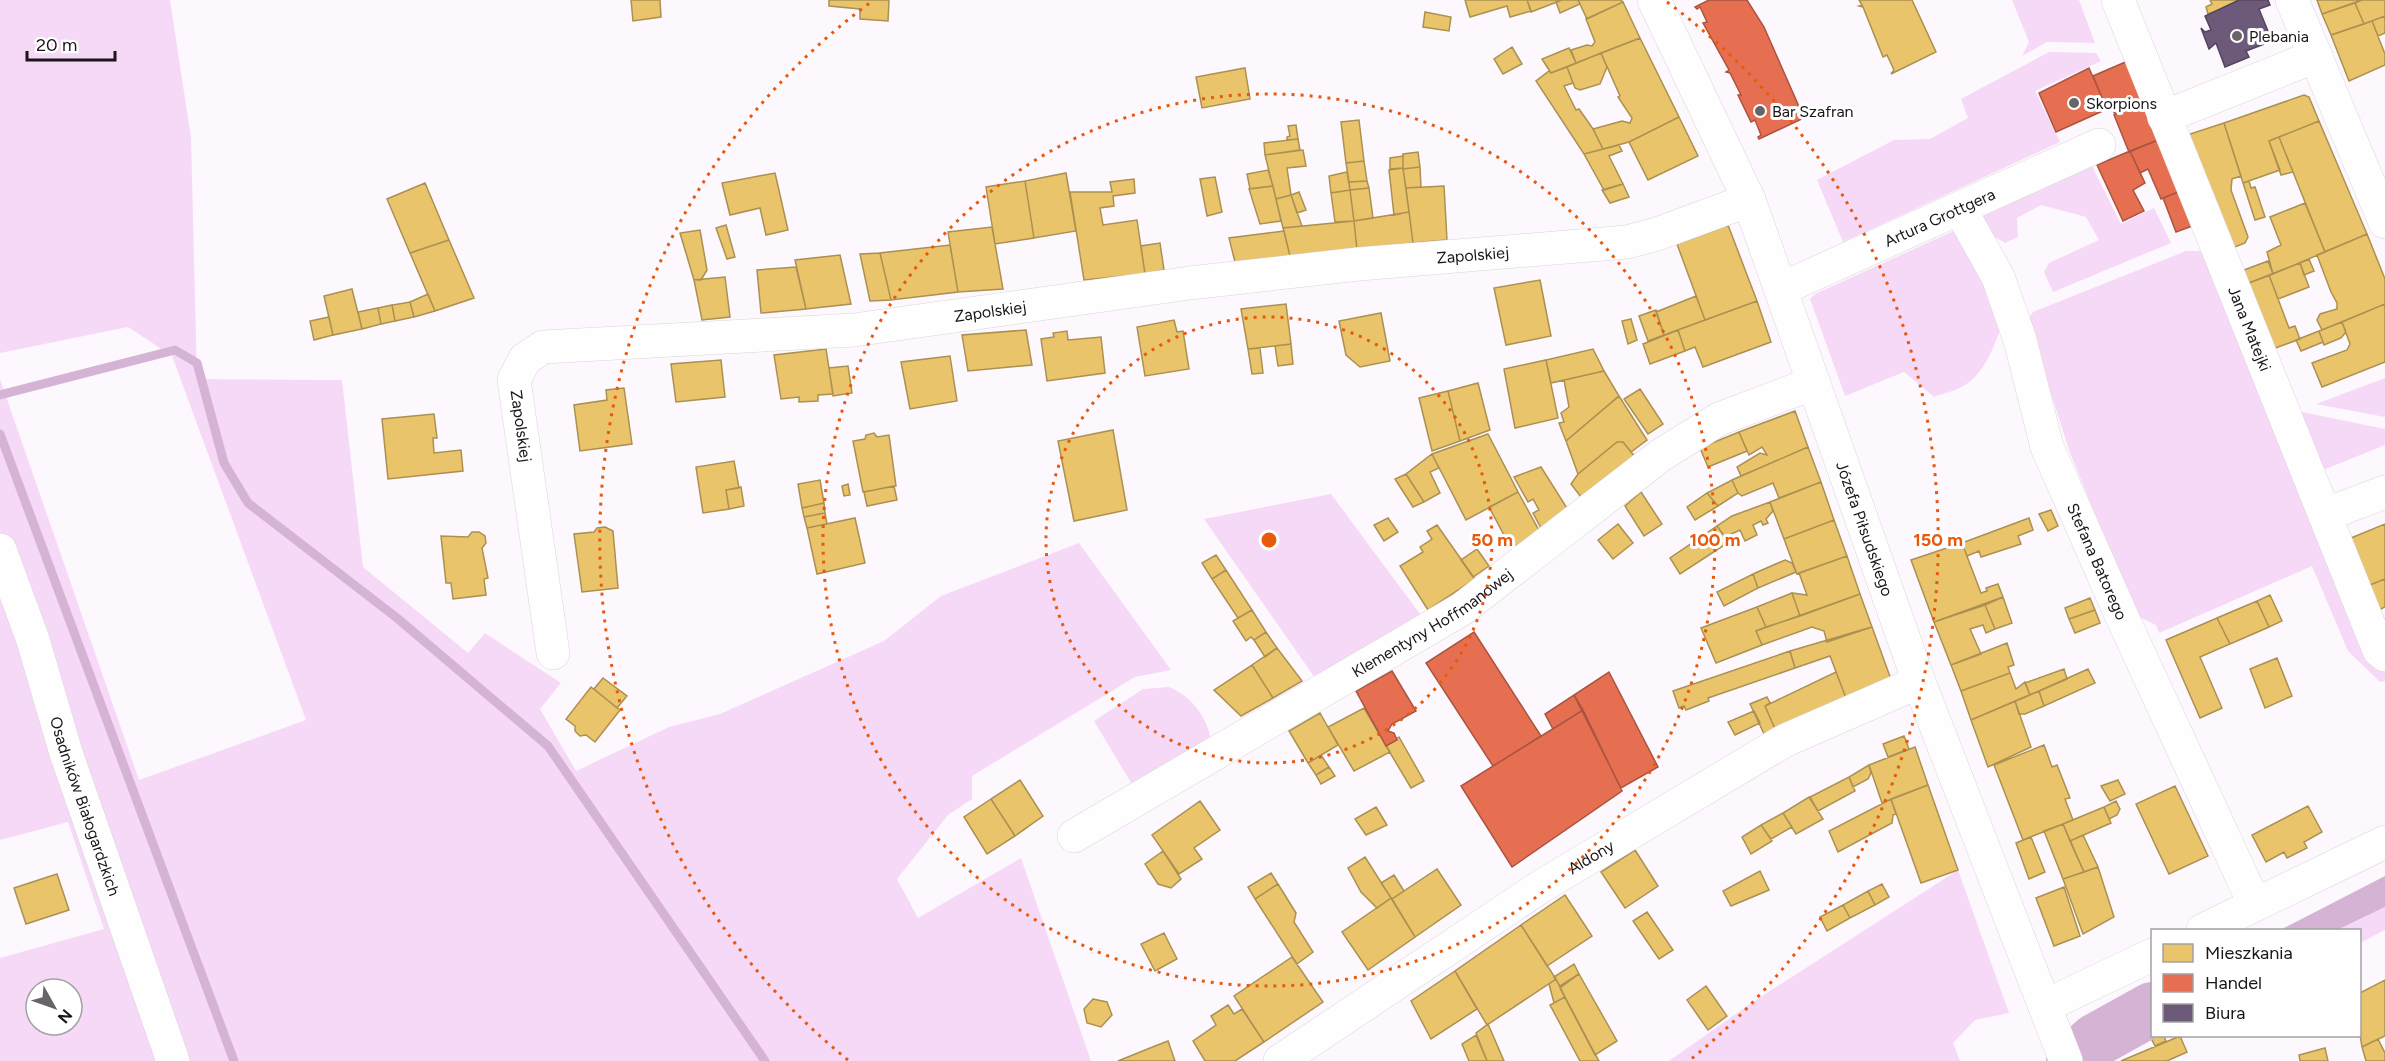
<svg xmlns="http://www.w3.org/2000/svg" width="2385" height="1061" font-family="Figtree,sans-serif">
	<rect width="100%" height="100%" fill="#fdf8fd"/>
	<path fill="#f6d9f6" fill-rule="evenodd" d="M0 0H170L191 138 197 379 342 380 363 567 468 653 485 633 561 683 540 709 576 771 669 727 720 714 884 641 941 596 1079 543 1171 670 1135 677 972 776V799L948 815 897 879 918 918 1021 858 1091 1061H0V958L104 929 68 822 0 840V379L139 780 306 720 172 356 128 327 0 353ZM36 989H72V1025H36Z
		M2012 0H2079L2095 43 2047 42 2022 56 2029 42Z
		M2049 52 2096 53 2101 61 2035 91 2060 142 1843 242 1817 180 1894 140 1930 139 1968 118 1961 99Z
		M2092 166 2121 224 2154 208 2171 243 2053 292 2044 272 2049 263 2099 240 2086 217 2041 205 2017 218 2018 237 2005 243 1981 228 1976 219Z
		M1958 229 2005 316C1997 338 1987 372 1965 385 1956 391 1944 393 1934 397L1904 372 1845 396 1810 299 1815 294Z
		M2186 251H2200L2209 262 2385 670V681L2380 682 2348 651 2312 566 2159 633 2156 625 2137 616 2070 453 2028 320 2033 312Z
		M2385 378V417L2316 404Z
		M2302 412 2385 429V445L2323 470 2299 419Z
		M1331 494 1420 614 1315 678 1204 519Z
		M1169 687C1191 696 1208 717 1211 741L1136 791 1094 721 1143 689Z
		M1958 870 2009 1013 1975 1020 1953 1043 1960 1061H1669L1753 1002Z
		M2385 907V930L2360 943V930H2337Z"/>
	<path fill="#d5b3d5" d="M2385 876V907L2337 930H2280Z
		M2152 996V1023L2114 1044 2096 1061 2087 1030Z"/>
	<path fill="#e9c46a" stroke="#ab9052" stroke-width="1.5" d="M631 0H660L661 17 633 21Z
		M829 0H889L888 21 860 19V9L829 6Z
		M1465 0H1527L1531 11 1510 17 1507 6 1470 17Z
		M1527 0H1562L1531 12Z
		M1562 0H1578L1580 4 1560 13 1556 2Z
		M1578 0H1621L1623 2 1587 19Z
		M1859 0H1912L1936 52 1891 74 1894 70 1887 55 1883 57 1863 7 1859 6 1862 5Z
		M2210 0H2239L2240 2 2208 14 2206 7 2212 4Z
		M2317 0H2362L2322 14Z
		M2362 0H2385V16L2364 24 2355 3Z
		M1623 2 1640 38 1576 63 1571 50 1587 45 1592 46 1595 42 1586 19Z
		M2355 3 2364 24 2331 35 2322 14Z
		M1425 12 1451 17 1449 31 1423 27Z
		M2385 16V33L2378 36 2372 21Z
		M2372 21 2385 54V65L2349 81 2331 35Z
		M1640 38 1679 117 1629 142 1603 149 1593 129 1622 121 1630 123 1632 118 1618 97 1620 96 1601 53Z
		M1512 47 1522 64 1503 74 1494 59Z
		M1569 48 1576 63 1551 73 1542 59Z
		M1601 53 1607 67 1600 84 1580 90 1575 88 1567 67Z
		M1567 67 1573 83 1564 86 1576 110 1579 109 1593 129 1603 149 1584 154 1536 81 1549 71 1551 73Z
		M1245 68 1250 99 1202 108 1196 77Z
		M2304 95 2309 97 2319 121 2269 141 2280 170 2243 183 2224 123Z
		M1679 117 1698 156 1648 180 1629 142Z
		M1359 120 1364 161 1346 163 1341 122Z
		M2319 121 2367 234 2325 252 2279 137Z
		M2224 123 2241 176 2232 179 2231 190 2248 237 2245 243 2227 250 2188 138 2190 134Z
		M1296 125 1298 139 1287 140V137L1290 136 1288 126Z
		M2279 137 2293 172 2281 175 2269 141Z
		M1298 139 1300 150 1265 155 1264 143Z
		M1619 145 1622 151 1609 156 1623 184 1604 190 1584 154Z
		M1303 150 1306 166 1287 168 1291 195 1276 199 1265 155Z
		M1418 152 1420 167 1403 169V154Z
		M1403 156V168L1390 169V158Z
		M1364 161 1367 181 1349 182 1346 163Z
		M1420 167 1421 187 1406 188 1403 169Z
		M1403 168 1409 212 1394 215 1389 170Z
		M1268 170 1273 186 1250 189 1247 174Z
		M1347 172 1350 190 1331 193 1329 176Z
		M775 173 788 230 766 235 760 208 730 215 722 183Z
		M1066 173 1076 231 1034 238 1025 181Z
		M1215 177 1222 212 1207 216 1200 179Z
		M1134 179 1135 193 1113 196 1114 206 1100 208 1103 225 1137 220 1145 274 1084 280 1070 192H1112L1110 182Z
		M1025 181 1034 238 995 244 986 187Z
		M1367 181 1369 188 1350 190 1349 182Z
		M2249 181 2251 188 2255 187 2265 217 2255 220 2243 183Z
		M425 183 449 240 410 253 387 199Z
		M1623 184 1629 197 1610 203 1602 190Z
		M1273 186 1281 221 1260 224 1249 189Z
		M1444 186 1447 240 1413 243 1406 188Z
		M1369 188 1373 218 1354 221 1350 190Z
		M1350 190 1354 221 1335 222 1331 193Z
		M1299 192 1306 210 1297 213 1291 195Z
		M1291 195 1302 226 1283 228 1276 199Z
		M2305 203 2325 252 2273 274 2267 252 2281 245 2270 217Z
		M1409 212 1413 243 1357 250 1354 221Z
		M1354 221 1357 250 1290 256 1283 228Z
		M726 225 735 257 727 259 716 228Z
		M1728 225 1757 301 1705 320 1677 244Z
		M992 227 1003 289 958 292 948 232Z
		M700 230 707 270 701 280H694L680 233Z
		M1284 231 1290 256 1235 262 1229 238Z
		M2367 234 2385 279V304L2322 330 2317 320 2320 314 2337 309V303L2331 292 2317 255Z
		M449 240 474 298 435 311 410 253Z
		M1160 243 1164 270 1145 274 1141 246Z
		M950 245 958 292 891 300 880 253Z
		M880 253 891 300 870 301 860 254Z
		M840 255 851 304 806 309 795 260Z
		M2309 259 2314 271 2304 275 2300 263Z
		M2268 261 2273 274 2241 286 2236 273Z
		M2300 263 2309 287 2278 299 2269 275Z
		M796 267 806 309 761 313 757 270Z
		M2269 275 2289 328 2295 326 2300 339 2267 351 2241 286Z
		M725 277 730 317 702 320 694 280Z
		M1540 280 1551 336 1506 345 1494 288Z
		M352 289 362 329 333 335 324 296Z
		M428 294 435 311 414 317 410 302Z
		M1696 296 1705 320 1664 335 1656 312Z
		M1757 301 1771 342 1703 367 1695 347 1685 351 1678 330Z
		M410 302 414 317 395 321 392 305Z
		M1286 304 1291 344 1248 349 1241 309Z
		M2385 304V362L2322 387 2312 363 2347 350 2350 344 2342 322Z
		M392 305 395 321 381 324 378 308Z
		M378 308 381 324 362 329 358 312Z
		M1656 310 1664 335 1648 341 1639 316Z
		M1381 313 1390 361 1360 367 1346 355 1339 321Z
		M329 317 333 335 314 340 310 321Z
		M1631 319 1637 340 1628 344 1622 321Z
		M1174 320 1177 332 1183 331 1189 369 1145 376 1137 327Z
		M2342 322 2346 332 2341 338 2324 345 2319 331Z
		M1026 330 1032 365 968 371 962 335Z
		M1678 330 1685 351 1650 364 1643 344Z
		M1067 331 1068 340 1101 337 1105 373 1047 381 1041 339 1054 337 1053 333Z
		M2319 331 2323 342 2301 351 2296 340Z
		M1291 344 1293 364 1278 366 1275 346Z
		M1260 348 1263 373 1252 374 1248 349Z
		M826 349 833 394 818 395V401L799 402V397L781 399 774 355Z
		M1593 349 1604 371 1551 383 1546 360Z
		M950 356 957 401 910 409 901 362Z
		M721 360 725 397 676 402 671 364Z
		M1546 360 1558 418 1515 428 1504 369Z
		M848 366 852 393 833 396 829 368Z
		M1604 371 1619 396 1566 441 1559 423 1564 422 1561 413 1569 407 1564 380Z
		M1478 383 1490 430 1460 441 1448 391Z
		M624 388 632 444 580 451 574 405 607 400 606 390Z
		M1640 389 1663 424 1648 434 1624 399Z
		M1448 391 1460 441 1432 451 1419 398Z
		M1619 396 1647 440 1631 452 1623 442H1617L1578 474 1566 441Z
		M1795 411 1808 447 1741 476 1737 467 1760 453 1767 455 1762 447 1749 455 1739 432Z
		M434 414 437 438H433L434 453 461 450 463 471 388 479 382 419Z
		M1113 430 1127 510 1074 521 1058 441Z
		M1739 432 1747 451 1708 467 1700 448Z
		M874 433 877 437 889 435 896 486 863 492 853 441 865 439 866 435Z
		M1488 434 1518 492 1466 520 1432 454Z
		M1617 442H1623L1636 458 1584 501 1571 484 1578 474Z
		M1808 447 1821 482 1779 498 1773 483 1742 496 1738 493 1732 480Z
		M1432 454 1439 468 1430 472 1440 493 1424 502 1406 474Z
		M734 461 739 488 726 490 729 509 703 513 696 467Z
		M1541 467 1570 513 1543 532 1533 513 1539 510 1533 499 1528 502 1514 477Z
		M1406 474 1424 502 1413 507 1395 479Z
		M820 480 824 503 802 508 798 484Z
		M1732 480 1738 493 1718 506 1707 493Z
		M1821 482 1834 520 1784 539 1770 502Z
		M848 484 850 495 844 496 842 486Z
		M894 486 897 500 867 506 864 492Z
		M741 487 744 506 729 509 726 490Z
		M1518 492 1541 534 1512 550 1489 507Z
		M1641 492 1662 524 1644 536 1625 506Z
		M1707 493 1718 506 1695 520 1687 507Z
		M1770 502 1773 511 1766 519 1768 523 1763 525 1761 521 1753 525 1757 535 1745 541 1740 530 1725 537 1717 526 1732 516Z
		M824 503 825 513 804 517 802 508Z
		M2051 510 2058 526 2048 531 2039 514Z
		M825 513 827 524 807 528 804 517Z
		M855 518 865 563 817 574 807 528Z
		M1388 518 1398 532 1384 541 1374 525Z
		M2029 518 2033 530 2018 536 2021 544 1981 557 1979 551 1967 556 1962 543Z
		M1834 520 1847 556 1797 574 1784 539Z
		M1618 524 1633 543 1613 559 1598 540Z
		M2385 524V579L2370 585 2351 538Z
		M1437 525 1475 579 1428 610 1400 566 1423 552 1420 547 1432 539 1427 531Z
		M1717 526 1729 542 1680 574 1670 558Z
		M605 527 613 531 618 588 582 592 574 534 594 532 597 528Z
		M472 532H479L485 536 486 543 482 548 488 578 484 579 486 595 453 599 451 583H446L441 536 468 537Z
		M1962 543 1981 593 1987 591 1986 588 1998 584 2003 597 1934 622 1911 560Z
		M1477 549 1489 566 1473 577 1461 560Z
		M1216 555 1226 570 1212 579 1202 563Z
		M1847 556 1860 594 1800 616 1792 593 1807 595 1799 573Z
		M1785 560 1792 563 1796 572 1758 588 1753 574Z
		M1226 570 1252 610 1238 618 1212 579Z
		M1753 574 1758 588 1724 606 1717 592Z
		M2385 579V607L2379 610 2370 585Z
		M1792 593 1800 616 1766 627 1757 607Z
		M1860 594 1872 627 1827 642 1824 631 1812 627 1762 645 1756 631Z
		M2270 595 2282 621 2269 627 2257 601Z
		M2003 597 2012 623 1995 629 1985 605Z
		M2090 598 2095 610 2069 619 2065 608Z
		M2257 601 2269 627 2230 644 2217 618Z
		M1985 605 1995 629 1986 633 1983 625 1970 629 1981 654 1951 665 1934 622Z
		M1757 607 1766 627 1756 631 1762 645 1716 663 1701 628Z
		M1252 610 1266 632 1254 640 1251 637 1246 641 1233 621Z
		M2095 610 2100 623 2075 633 2069 619Z
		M2217 618 2230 644 2200 657 2222 708 2200 718 2166 640Z
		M1872 627 1892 682 1846 698 1830 656 1795 668 1790 651Z
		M1266 632 1277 648 1265 657 1254 640Z
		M2007 643 2014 665 2008 667 2010 673 1961 691 1951 665Z
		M1277 648 1302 681 1273 698 1252 665Z
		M1790 651 1795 668 1708 698 1709 701 1686 710 1684 706 1679 708 1673 691Z
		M2277 658 2292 696 2265 708 2250 669Z
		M1252 665 1273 698 1241 716 1214 690Z
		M2064 669 2067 679 2030 695 2025 683Z
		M2088 669 2095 683 2044 706 2039 691Z
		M1836 672 1846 698 1776 731 1765 706Z
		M2010 673 2016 689 2025 682 2030 695 1971 720 1961 691Z
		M603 678 627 696 617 708 594 689Z
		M591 687 620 710 595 742 586 735 580 736 575 731V726L566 719Z
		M2039 691 2044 706 2025 714H2019L2015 701Z
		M1767 697 1770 703 1765 706 1776 731 1765 736 1750 704Z
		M2015 701 2031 747 1988 767 1971 720Z
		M1364 708 1390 752 1354 771 1328 727Z
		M1754 711 1760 723 1735 735 1728 722Z
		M1320 713 1338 745 1308 763 1289 731Z
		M1904 736 1909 749 1888 757 1883 744Z
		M1399 737 1424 781 1411 788 1386 746Z
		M2044 745 2052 767 2057 765 2070 798 2065 799 2073 820 2023 840 1994 765Z
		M1915 747 1928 785 1882 803 1869 765Z
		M1321 755 1329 767 1316 775 1308 763Z
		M1869 765 1871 773 1868 779 1853 787 1849 777Z
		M1329 767 1335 776 1321 784 1316 775Z
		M1849 777 1855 791 1818 811 1810 797Z
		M1020 780 1043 816 1015 836 991 799Z
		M2118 780 2125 794 2110 801 2101 786Z
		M1928 785 1958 870 1921 883 1891 799Z
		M2175 786 2208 856 2169 874 2136 804Z
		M1809 797 1823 819 1796 834 1783 813Z
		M991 799 1015 836 987 854 964 817Z
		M1891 799 1896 814 1893 815 1892 823 1838 852 1829 831Z
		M1200 801 1220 830 1194 848 1202 859 1179 874 1152 835Z
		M2116 801 2120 809 2117 815 2109 819 2104 807Z
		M2308 806 2322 832 2304 842 2307 848 2287 858 2284 852 2266 862 2252 835Z
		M1376 807 1387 825 1366 835 1355 819Z
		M2104 807 2111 823 2070 841 2063 824Z
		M1783 813 1792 827 1771 839 1761 825Z
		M2063 824 2084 872 2063 879 2044 831Z
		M1761 825 1772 841 1751 854 1742 837Z
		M2083 835 2098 867 2084 872 2070 841Z
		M2031 837 2045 872 2029 879 2016 843Z
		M1635 850 1658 886 1625 908 1601 872Z
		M1163 851 1181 879 1171 888 1158 884 1145 864Z
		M1365 857 1391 898 1377 908 1361 892 1348 868Z
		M2098 867 2114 917 2083 934 2063 879Z
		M1437 869 1461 905 1415 937 1392 899Z
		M1760 871 1769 890 1731 906 1723 891Z
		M1271 873 1278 884 1255 899 1248 887Z
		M57 874 69 910 26 924 14 888Z
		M1394 875 1404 891 1392 899 1381 883Z
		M1278 884 1296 913 1294 922 1313 952 1297 964 1255 899Z
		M1882 884 1889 897 1875 905 1868 891Z
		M2064 887 2080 936 2054 946 2036 898Z
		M1868 891 1875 905 1850 918 1843 905Z
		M1565 895 1592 936 1547 966 1521 925Z
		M1391 898 1415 937 1368 970 1342 932Z
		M1843 905 1850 918 1827 931 1820 917Z
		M1647 912 1673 950 1659 959 1633 921Z
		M1521 925 1556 979 1487 1025 1455 971Z
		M1164 933 1177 959 1155 971 1141 944Z
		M1292 957 1323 1002 1264 1042 1234 996Z
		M1574 964 1579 974 1560 986 1554 977Z
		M1455 971 1477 1009 1431 1039 1411 1001Z
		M1579 974 1617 1041 1595 1055 1560 988Z
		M1556 979 1565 997 1554 1003 1549 984Z
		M2385 980V1036L2362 1047 2360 1035V993Z
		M1706 986 1727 1016 1708 1030 1687 1000Z
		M1565 997 1594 1052 1599 1061H1580L1550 1005Z
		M1093 999 1107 1002 1112 1015 1101 1027 1087 1023 1084 1009Z
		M1228 1005 1234 1014 1242 1009 1264 1042 1235 1061H1205L1193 1041 1216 1025 1211 1016Z
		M1488 1024 1504 1061H1487L1476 1033Z
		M2152 1032V1036H2164L2166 1041 2155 1046 2149 1034Z
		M1476 1035 1487 1061H1469L1462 1044Z
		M2180 1036 2187 1052 2167 1061H2121Z
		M2378 1039 2385 1053V1061H2366L2362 1047Z
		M1168 1041 1175 1061H1118L1155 1046Z
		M2325 1048 2328 1061H2300L2299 1055Z"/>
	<path fill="#e76f51" stroke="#a95440" stroke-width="1.5" d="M1709 0H1747L1764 27 1804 118 1759 139 1758 137 1761 135 1755 120 1751 122 1738 95H1741L1730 73 1726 72 1729 70 1703 23 1707 22 1700 7 1697 9 1695 7Z
		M2130 60 2147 101 2115 114 2111 107 2107 109 2093 76Z
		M2089 68 2107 109 2056 132 2039 93Z
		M2147 101 2163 138 2129 152 2114 115Z
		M2163 138 2183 190 2161 199 2148 169 2140 173 2130 151Z
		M2130 151 2145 183 2133 190 2144 211 2123 221 2097 165Z
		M2183 190 2195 225 2176 232 2163 198Z
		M1474 632 1541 736 1493 766 1426 663Z
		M1392 671 1416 711 1392 724 1388 731 1394 733 1397 740 1386 746 1356 691Z
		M1609 672 1658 767 1621 788 1574 695Z
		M1574 695 1583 710 1553 729 1545 714Z
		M1583 710 1622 791 1512 867 1461 786Z"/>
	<path fill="#6d597a" stroke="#54455d" stroke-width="1.5" d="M2239 0H2268L2270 5 2259 9 2272 41 2246 51 2249 57 2225 67 2216 43 2209 49 2201 28 2205 32 2211 30 2205 16Z"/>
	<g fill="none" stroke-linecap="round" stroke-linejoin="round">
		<path stroke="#d5b3d5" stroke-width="9" d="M0 395 175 350 197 363 224 463 248 503 397 618 548 746 765 1061
			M0 434 234 1061"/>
		<path stroke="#d5b3d5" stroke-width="54" d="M2073 1061 2096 1040 2152 1009"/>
		<g stroke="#d9d5d9" stroke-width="34">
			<g id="minor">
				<path id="s1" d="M1654 0 1749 200 1919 682 2066 1061"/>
				<path id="s2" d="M2118 0 2379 650 2385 655"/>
				<path d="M2292 0 2385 222"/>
				<path d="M2164 117 2316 56"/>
				<path id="s3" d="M1960 209 1998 277 2020 340 2047 447 2123 619 2255 905"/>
				<path id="s4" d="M1781 289 2099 145"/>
				<path d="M2327 514 2385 492"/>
				<path id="s5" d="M0 550 33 640 66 753 173 1061"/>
				<path id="s6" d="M553 653 514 380 525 359 543 347 854 330 1190 283 1359 264 1627 242 1657 234 1749 200"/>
				<path id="s7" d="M1074 836 1462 609 1661 455 1719 419 1814 383"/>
				<path d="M2203 930 2385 842"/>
				<path d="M2045 1006 2152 955"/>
				<path id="s8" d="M1280 1061 1540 887 1784 741 1919 682"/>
			</g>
		</g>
		<use href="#minor" stroke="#fffeff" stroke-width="33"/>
	</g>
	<g fill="none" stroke="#e8590c" stroke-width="3" stroke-dasharray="3 6">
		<circle cx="1269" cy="540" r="223"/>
		<circle cx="1269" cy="540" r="446"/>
		<path d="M848 1060A669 669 0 0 1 871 2M1667 2A669 669 0 0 1 1690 1060"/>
	</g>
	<g fill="#696469" stroke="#fff" stroke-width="2">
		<circle cx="2237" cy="36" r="6"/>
		<circle cx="2074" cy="103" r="6"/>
		<circle cx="1760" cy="111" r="6"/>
	</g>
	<g text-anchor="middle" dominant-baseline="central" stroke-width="6" stroke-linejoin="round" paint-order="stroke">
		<g font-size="16" fill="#191519" stroke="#fff" text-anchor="start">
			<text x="2249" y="36">Plebania</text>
			<text x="2086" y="103">Skorpions</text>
			<text x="1772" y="111">Bar Szafran</text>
		</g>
		<g font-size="16" fill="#191519" stroke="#fff">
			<text stroke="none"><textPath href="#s4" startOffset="174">Artura Grottgera</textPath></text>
			<text stroke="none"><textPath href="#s6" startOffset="1256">Zapolskiej</textPath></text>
			<text stroke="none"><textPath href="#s6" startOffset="770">Zapolskiej</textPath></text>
			<text stroke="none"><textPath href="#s2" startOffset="354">Jana Matejki</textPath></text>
			<text transform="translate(521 426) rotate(82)">Zapolskiej</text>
			<text stroke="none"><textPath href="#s1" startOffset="570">Józefa Piłsudskiego</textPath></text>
			<text stroke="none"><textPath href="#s3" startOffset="380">Stefana Batorego</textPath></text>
			<text stroke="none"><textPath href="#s7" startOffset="417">Klementyny Hoffmanowej</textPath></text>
			<text stroke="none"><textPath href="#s5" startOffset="270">Osadników Białogardzkich</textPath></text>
			<text stroke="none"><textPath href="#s8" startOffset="372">Aldony</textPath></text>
		</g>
	</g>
	<circle cx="1269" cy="540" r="9" fill="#e8590c" stroke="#fff" stroke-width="3"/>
	<g font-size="18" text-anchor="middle" font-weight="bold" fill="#e8590c" stroke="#fff" stroke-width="6" stroke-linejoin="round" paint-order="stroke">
		<text x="1492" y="546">50 m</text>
		<text x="1715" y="546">100 m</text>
		<text x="1938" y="546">150 m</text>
	</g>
	<rect x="2151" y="929" width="210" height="108" fill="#ffffff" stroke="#a3a1a3" stroke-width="1.5"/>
	<rect x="2163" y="944" width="30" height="18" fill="#e9c46a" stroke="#a3a1a3" stroke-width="1.5"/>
	<text x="2205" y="959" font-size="18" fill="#191519">Mieszkania</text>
	<rect x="2163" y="974" width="30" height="18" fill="#e76f51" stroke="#a3a1a3" stroke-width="1.5"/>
	<text x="2205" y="989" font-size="18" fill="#191519">Handel</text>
	<rect x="2163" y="1004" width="30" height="18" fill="#6d597a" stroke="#a3a1a3" stroke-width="1.5"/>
	<text x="2205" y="1019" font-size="18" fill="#191519">Biura</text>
	<g transform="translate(54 1007) rotate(130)"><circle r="28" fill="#ffffff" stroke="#a3a1a3" stroke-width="1.5"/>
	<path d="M0-4.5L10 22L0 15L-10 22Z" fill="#696469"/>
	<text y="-9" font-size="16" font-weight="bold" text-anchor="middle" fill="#191519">N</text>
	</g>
	<path d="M27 51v9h88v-9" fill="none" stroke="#191519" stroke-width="3"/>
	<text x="36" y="51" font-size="18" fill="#191519" stroke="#ffffff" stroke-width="4.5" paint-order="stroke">20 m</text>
</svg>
